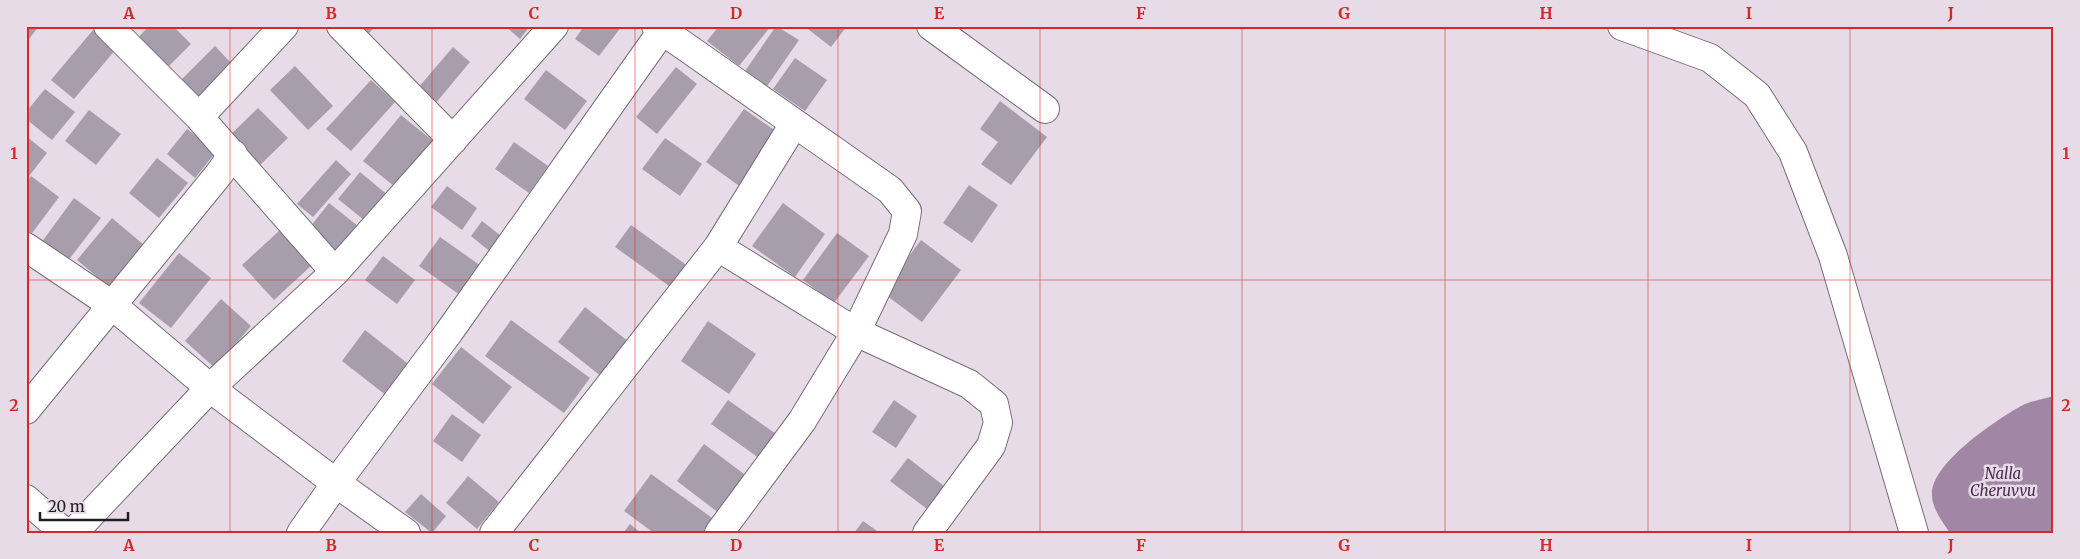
<svg xmlns="http://www.w3.org/2000/svg" width="2080" height="559" font-family="Merriweather,serif">
	<rect width="100%" height="100%" fill="#e7dbe8"/>
	<path fill="#a186a5" d="M2054 396V533H1950C1943 522 1932 509 1932 495 1930 464 1996 420 2021 406 2031 401 2043 399 2054 396Z"/>
	<path fill="#a89daa" d="M26 26H39L26 43Z
		M149 26H173L191 44 164 71 134 42Z
		M353 26H376L364 38Z
		M505 26H530L520 39Z
		M584 26H622L599 56 575 39Z
		M719 26H771L739 66 707 41Z
		M776 26 799 40 763 92 741 77Z
		M804 26H847L831 47Z
		M93 30 116 49 74 99 51 80Z
		M215 46 231 63 192 103 175 86Z
		M453 47 470 62 435 104 417 89Z
		M795 58 827 80 805 111 773 89Z
		M295 66 333 106 308 130 270 90Z
		M676 67 697 84 657 134 636 117Z
		M546 70 587 101 565 130 524 99Z
		M371 80 395 102 351 151 326 129Z
		M45 89 75 112 52 140 26 119V112Z
		M1000 101 1047 137 1011 185 981 164 998 142 980 129Z
		M258 108 288 138 259 166 229 136Z
		M744 109 780 134 742 188 706 162Z
		M89 110 121 134 96 165 65 141Z
		M401 115 438 145 400 191 363 161Z
		M187 129 216 152 195 178 167 154Z
		M26 136 47 153 26 180Z
		M665 138 702 164 680 196 642 169Z
		M514 142 548 166 529 193 495 169Z
		M157 158 188 183 159 218 129 193Z
		M336 160 351 174 313 217 297 204Z
		M360 172 390 197 369 224 338 199Z
		M31 176 59 197 30 236 26 233V183Z
		M969 185 998 205 972 243 943 223Z
		M447 186 477 208 462 230 431 207Z
		M74 198 101 218 67 262 41 243Z
		M329 203 363 230 340 259 306 232Z
		M783 203 825 234 795 277 752 246Z
		M112 218 144 245 109 287 77 260Z
		M482 221 505 239 493 254 471 236Z
		M631 225 692 269 676 291 615 247Z
		M280 230 312 265 274 300 242 265Z
		M837 233 869 256 834 303 803 280Z
		M440 237 481 266 460 295 419 266Z
		M921 240 961 270 922 322 882 292Z
		M179 253 211 278 171 328 139 303Z
		M383 256 415 280 397 304 365 280Z
		M221 299 251 326 215 368 185 341Z
		M585 307 634 346 607 381 558 342Z
		M511 320 590 378 564 413 485 356Z
		M708 321 756 354 729 394 681 361Z
		M365 330 411 366 387 396 342 361Z
		M461 347 512 387 483 424 432 384Z
		M728 400 776 434 759 458 711 424Z
		M894 400 917 416 896 448 872 432Z
		M452 414 481 435 462 462 433 441Z
		M704 444 752 480 724 517 677 481Z
		M908 458 948 489 931 512 890 481Z
		M651 474 715 520 706 533H654L624 511Z
		M468 476 499 502 477 529 446 503Z
		M421 494 446 516 432 533 405 512Z
		M863 521 880 533H854Z
		M630 524 641 533H623Z"/>
	<g fill="none" stroke-linecap="round" stroke-linejoin="round">
		<g stroke="#776d79" stroke-width="30">
			<path id="street" d="M108 26 199 117 335 272
				M341 26 453 140
				M656 26 890 190 907 211 903 234 856 332 802 421 719 533
				M931 26 1045 109
				M1622 26 1710 58 1757 95 1793 152 1833 256 1914 533
				M199 117 284 26
				M233 154 219 174 112 305 210 388 336 483 406 533
				M26 247 112 305 26 410
				M718 247 856 332 969 384 994 404 998 423 991 446 927 533
				M26 499 65 533
				M73 533 210 388 335 272 554 26
				M301 533 336 483 449 332 662 31
				M494 533 718 247 794 124"/>
		</g>
		<use href="#street" stroke="#fff" stroke-width="28"/>
	</g>
	<path fill="none" stroke="#d62828" stroke-width="1" stroke-opacity="0.55" d="M230 26V533M432 26V533M635 26V533M838 26V533M1040 26V533M1242 26V533M1445 26V533M1648 26V533M1850 26V533M26 280H2054"/>
	<g text-anchor="middle" dominant-baseline="central" stroke-width="5" stroke-linejoin="round" paint-order="stroke">
		<g font-size="15" font-style="italic" fill="#4d2953" stroke="#e7dbe8">
			<text x="2003" y="473">Nalla<tspan x="2003" dy="17">Cheruvvu</tspan></text>
		</g>
	</g>
	<rect width="2080" height="559" fill="none" stroke="#e7dbe8" stroke-width="55"/>
	<path d="M40 512v8h88v-8" fill="none" stroke="#211d22" stroke-width="2.5"/>
	<text x="48" y="512" font-size="15" fill="#211d22" stroke="#e7dbe8" stroke-width="4" paint-order="stroke">20 m</text>
	<rect x="28" y="28" width="2024" height="504" fill="none" stroke="#d62828" stroke-width="2"/>
	<g font-size="16" text-anchor="middle" font-weight="bold" fill="#d62828">
		<text x="129" y="19">A</text>
		<text x="331" y="19">B</text>
		<text x="534" y="19">C</text>
		<text x="736" y="19">D</text>
		<text x="939" y="19">E</text>
		<text x="1141" y="19">F</text>
		<text x="1344" y="19">G</text>
		<text x="1546" y="19">H</text>
		<text x="1749" y="19">I</text>
		<text x="1951" y="19">J</text>
		<text x="14" y="159">1</text>
		<text x="2066" y="159">1</text>
		<text x="14" y="411">2</text>
		<text x="2066" y="411">2</text>
		<text x="129" y="551">A</text>
		<text x="331" y="551">B</text>
		<text x="534" y="551">C</text>
		<text x="736" y="551">D</text>
		<text x="939" y="551">E</text>
		<text x="1141" y="551">F</text>
		<text x="1344" y="551">G</text>
		<text x="1546" y="551">H</text>
		<text x="1749" y="551">I</text>
		<text x="1951" y="551">J</text>
	</g>
</svg>
